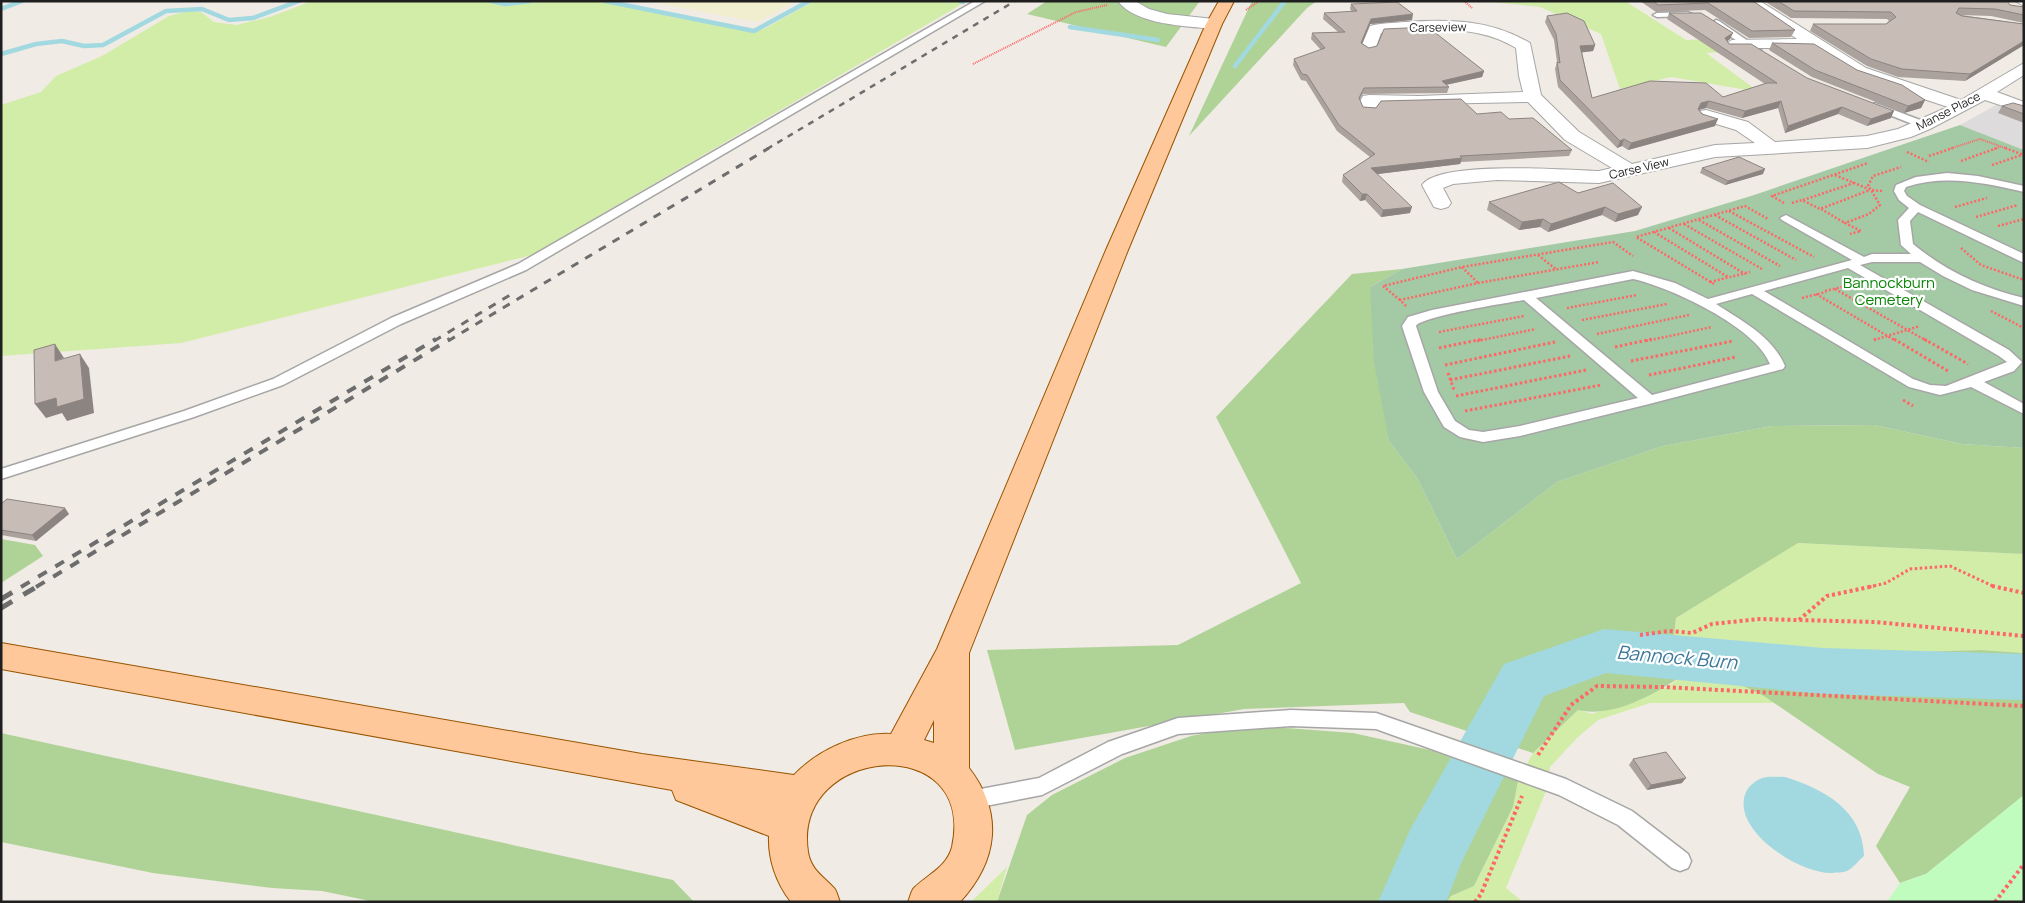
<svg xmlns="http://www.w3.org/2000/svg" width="2025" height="903" font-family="Manrope,sans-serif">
	<rect width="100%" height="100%" fill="#f0ebe4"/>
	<path fill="#dddbdc" d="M1998 104 2024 110V150L1960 125Z"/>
	<path fill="#f0eece" d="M646 1H797L757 22Z"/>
	<path fill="#d2eda7" d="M312 1H485L505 5 532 1H594L753 30 764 29 814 1H953L962 4 532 255 181 343 1 356V105L41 92 56 76 102 56 169 16 189 11 201 12 214 22 236 25 270 17Z
		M1481 1H1625L1686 40 1714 39 1737 51 1706 53 1759 92 1671 77 1620 89 1601 34 1540 7Z
		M1797 543 2024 554V653L1980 650 1913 652 1880 662 1775 659 1674 635 1676 618Z
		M1694 668 1721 675 1781 703H1650L1598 720 1578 737 1550 767 1546 791 1506 888 1523 902H1447L1451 896 1474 886 1513 807 1518 781 1533 753 1578 710 1592 714 1667 687Z
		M1007 867 997 902H971Z"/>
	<path fill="#afd297" d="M1047 1H1200L1166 47 1027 14Z
		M1252 1H1317L1307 8 1189 136Z
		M1402 269 1370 287 1389 441 1417 478 1457 559 1557 482 1663 446 1772 426 1874 425 1962 444 2024 448V554L1798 543 1676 618 1674 635 1775 659 1880 662 1913 652 1980 650 2024 653V795L1926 874 1900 883 1876 846 1910 787 1878 774 1764 696 1721 675 1694 668C1663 689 1617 719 1578 710L1533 753 1410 712 1404 703 1244 709 1015 750 987 650 1178 645 1301 583 1216 417 1352 274Z
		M1 539 35 545 43 556 1 583Z
		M1248 725 1353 733 1430 750 1518 781 1513 807 1474 886 1451 896 1447 902H997L1027 815 1052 795 1125 758 1191 736Z
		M1 733 673 880 694 902H375L322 891 272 888 153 873 1 842Z"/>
	<path fill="#a4caa5" d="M1960 125 2024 150V448L1962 444 1874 425 1772 426 1663 446 1557 482 1457 559 1417 478 1389 441 1374 362 1370 287 1402 269 1635 231 1751 196Z"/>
	<path fill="#c1fcbf" d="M2024 795V902H1887L1900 883 1926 874Z"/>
	<path fill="#a2d9e0" d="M1785 777C1824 789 1863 810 1864 856 1859 860 1853 868 1847 871 1843 873 1836 872 1832 873 1799 874 1727 828 1747 790 1750 785 1757 780 1762 778 1769 776 1778 777 1785 777Z"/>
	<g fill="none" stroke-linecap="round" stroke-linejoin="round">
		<path stroke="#a2d9e0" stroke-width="4.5" d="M491 1 505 4 530 1
			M605 1 754 31 809 1
			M960 1 963 2
			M1 9 22 1
			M1070 27 1158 40
			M1 54 36 44 62 41 84 46 103 45 166 11 202 9 229 20 253 18 299 1
			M1235 66 1285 1"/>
		<path fill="#a2d9e0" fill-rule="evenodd" d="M1604 629 1823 648 2024 654V700L1823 694 1606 673 1544 696 1462 861 1446 902H1378L1410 830 1504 664Z"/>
		<g stroke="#a6a6a6" stroke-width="3">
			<path id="service" d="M975 1H985L526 270 401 324 283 385 194 417 1 479V469L184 411 273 379 391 318 518 264Z
				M1688 12 1692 14 1691 16 1657 17 1653 15 1657 13Z
				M1716 20 1719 21 1761 50 1754 52 1713 25 1712 23Z
				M1875 103 1928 123 1929 125 1920 127 1872 108 1870 106Z
				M1947 173 1978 176 2024 186V192C1985 183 1945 174 1906 187L1904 191 1907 196 1920 205 2024 254V263L1918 212 1910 221 1913 244C1946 271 1982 288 2024 298V306L1972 290 1943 276 1920 262H1872L1860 265 2009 350 2022 362 2014 371 1984 382 2024 404V414L1971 387 1940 395 1909 387 1752 294 1716 304C1742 321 1772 336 1785 366L1783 369 1649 404 1520 436 1483 442 1460 437 1444 427 1424 392 1402 326 1408 317 1432 310 1633 271 1675 283 1708 299 1852 260 1782 220 1780 218 1786 215 1864 257 1872 254H1911L1901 245 1898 220 1909 208 1899 200 1894 191 1896 185 1916 177ZM1848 268 1999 356 2007 362 1946 386 1930 385 1913 379 1764 291ZM1633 279C1670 287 1756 327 1770 364L1652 395 1536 298ZM1524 300 1638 398 1520 426 1483 432 1469 430 1455 421 1438 392 1416 326C1422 316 1507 303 1524 300Z
				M1291 710 1376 713 1566 779 1632 811 1688 854 1691 861 1688 868 1680 871 1672 868 1618 825 1559 795 1376 729 1291 726 1178 734 1122 754 1042 795 970 809 963 806 960 800 963 794 970 791 1039 778 1108 742 1178 718Z"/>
		</g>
		<g stroke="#a6a6a6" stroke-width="2">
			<path id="minor" d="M1118 1H1135L1149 9 1167 14 1214 19 1222 24 1214 29C1187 26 1135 25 1118 1Z
				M1743 1H1760L1866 68 1961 100 2024 63V75L1997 92 2024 102V113L1985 100 1930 129 1911 137 1867 148 1715 157 1599 183 1497 180 1453 184 1443 188 1451 203 1448 207 1441 209 1434 207 1422 185C1439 160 1567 170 1599 171L1612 168 1565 140 1528 102 1378 105 1375 112H1363C1359 107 1359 101 1363 96L1369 95 1419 96 1523 92 1519 76 1516 48C1475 23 1428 30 1381 33L1375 50 1369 52 1361 47 1370 26C1381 23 1393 23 1405 22 1449 19 1490 19 1530 43L1541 95 1579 132 1632 164 1715 145 1755 143 1736 130 1700 119 1697 115 1700 111 1706 110 1748 122 1775 142 1867 136 1898 129 1948 107 1854 76 1810 48H1726L1724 45 1732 40 1797 39Z
				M2015 1H2024V6Z"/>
		</g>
		<g stroke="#995400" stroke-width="2">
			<path id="primary" d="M1219 1H1234L1222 24 1128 250 969 653V768C1004 813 998 861 960 902H908C910 898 911 891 914 888 927 875 947 867 952 847 977 730 792 745 808 852 811 870 823 876 834 888 837 891 838 898 840 902H791C776 883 768 859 769 836L676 800 672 790 1 669V643L642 754 794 775C817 751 856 732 891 734L937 649 1106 250 1206 24ZM934 720V743L924 740Z"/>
		</g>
		<path stroke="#ff6668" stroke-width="2" stroke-dasharray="1 1" stroke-linecap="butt" d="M1464 1 1472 8
			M1246 10 1259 1
			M973 64 1076 12 1107 5
			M1949 149 1980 139 2008 149
			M1994 149 2000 147"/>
		<path stroke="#ff6668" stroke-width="2.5" stroke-dasharray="2 2" stroke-linecap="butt" d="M2005 148 2024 155
			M1907 152 1929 162
			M1929 156 1953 148
			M1961 161 1997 148
			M1992 165 2022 155
			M1835 175 1871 190 1880 205 1869 214 1845 223 1861 231 1850 234
			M1882 191 1871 190 1868 186 1873 176 1901 167
			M1803 200 1854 183
			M1784 203 1772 196 1868 163
			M1792 203 1802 200 1820 209 1870 190
			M1955 207 1987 198
			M1821 209 1845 223
			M1729 211 1814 257
			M1715 215 1796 260
			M1976 217 2018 205
			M1699 220 1780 266
			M1684 224 1762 269
			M1998 226 2024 219
			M1669 228 1745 274
			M1654 232 1728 277
			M1961 248 1981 265 2024 280
			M1538 255 1557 270
			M1462 267 1479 284
			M1710 282 1750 272
			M1714 284 1636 237 1745 206 1768 219
			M1835 289 1927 341
			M1825 291 1850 285
			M1816 294 1896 341
			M1802 298 1826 292
			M1400 300 1383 286 1462 267 1613 242 1633 256
			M1406 306 1400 300 1478 283 1599 262
			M1567 308 1637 295
			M1991 311 2024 328
			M1582 320 1667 304
			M1439 332 1524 316
			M1597 334 1689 315
			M1874 340 1920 326
			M1477 341 1536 329
			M1646 341 1712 327"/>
		<path stroke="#ff6668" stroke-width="3" stroke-dasharray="2.5 2.5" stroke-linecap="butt" d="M1894 339 1948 371
			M1924 339 1968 364
			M1874 340 1876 339
			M1615 347 1652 339
			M1439 348 1483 339
			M1631 361 1733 341
			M1445 365 1555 342
			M1448 373 1454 390
			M1649 375 1736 357
			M1450 380 1570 356
			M1456 396 1586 370
			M1903 400 1913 406
			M1465 411 1601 385
			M1869 587 1886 583 1910 569 1950 566 1995 587"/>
		<path stroke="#ff6668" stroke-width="4" stroke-dasharray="3 3" stroke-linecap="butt" d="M1992 586 2024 593
			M1799 620 1827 596 1874 586
			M1640 635 1669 631 1692 633 1712 624 1759 619 1875 622 2024 636
			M1538 755 1571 705 1597 686 1663 687 2024 706
			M1475 902 1481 894 1522 796
			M1995 902 2024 864"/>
		<use href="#service" fill="#fff" fill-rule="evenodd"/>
		<use href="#minor" fill="#fff" fill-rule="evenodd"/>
		<use href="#primary" fill="#ffc89a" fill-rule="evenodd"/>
		<path stroke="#6d6d6d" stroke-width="2.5" stroke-dasharray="6 6" stroke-linecap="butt" d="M767 149 1015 1"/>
		<path stroke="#6d6d6d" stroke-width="3" stroke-dasharray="8 8" stroke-linecap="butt" d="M434 341 510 295
			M448 341 769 148"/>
		<path stroke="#6d6d6d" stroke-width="4" stroke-dasharray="10 10" stroke-linecap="butt" d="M21 587 436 339
			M36 587 450 339"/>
		<path stroke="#6d6d6d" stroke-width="5" stroke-dasharray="13 13" stroke-linecap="butt" d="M1 599 23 586
			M1 608 38 586"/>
	</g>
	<path fill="#aca29d" d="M1640 1H1753L1795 30 1791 37 1749 38 1705 10 1656 12Z
		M1764 1H2007L2010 5 2024 7V23L1991 16 1961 15 2024 24V45L1965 81 1898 77 1867 66 1810 31 1813 24H1886L1889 21 1887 19 1791 18Z
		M1351 4 1412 20 1370 24 1362 44 1369 48 1484 71 1482 77 1446 85 1449 87 1447 93 1363 94 1360 100 1363 107 1477 114 1509 119 1572 150 1569 156 1461 162 1460 164 1377 174 1410 213 1381 217 1365 200 1360 201 1342 182 1343 175 1370 157 1337 131 1306 81 1301 80 1293 65 1294 59 1321 50 1311 39 1312 33 1338 32 1323 19 1324 13 1352 12 1350 9Z
		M1669 13 1730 39 1727 41 1729 44 1807 78 1891 118 1867 126 1838 114 1785 133 1778 108 1742 118 1706 108 1699 110 1715 126 1628 150 1622 146 1617 148 1558 87 1555 69 1557 62 1554 40 1545 22 1547 16 1595 45 1593 51 1582 52 1592 98 1723 97 1765 84 1667 19Z
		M1772 43 1857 70 1925 100 1921 108 1904 113 1812 77 1769 50Z
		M2002 106H2024V123L1998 113Z
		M1702 168 1763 174 1725 185 1700 173Z
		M1578 193 1638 215 1615 222 1602 215 1548 232 1540 227 1519 230 1487 210 1489 202Z
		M1 504 69 514 36 541 1 535Z
		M1633 759 1682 783 1647 790 1629 765Z"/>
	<path fill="#8c8480" d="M1413 14 1412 20 1370 24 1360 49 1361 43 1371 19Z
		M1733 33 1730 39 1722 45 1725 38Z
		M2024 41V45L1965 81 1970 74Z
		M1595 45 1593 51 1578 53 1580 46Z
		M1484 71 1482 77 1440 86 1442 81Z
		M1925 100 1921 108 1904 113 1908 106Z
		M1709 101 1706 108 1698 110 1701 103Z
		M1781 101 1778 108 1742 118 1745 111Z
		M1842 107 1838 114 1785 133 1788 126Z
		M1894 111 1891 118 1867 126 1871 119Z
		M1718 119 1715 126 1628 150 1631 143Z
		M1624 139 1622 146 1617 148 1620 141Z
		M1462 158 1460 164 1370 175 1371 168Z
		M1765 169 1763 174 1725 185 1728 181Z
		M1362 194H1367L1365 200 1360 201Z
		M1412 207 1410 213 1381 217 1383 210Z
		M1605 207 1602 215 1548 232 1551 224Z
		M1642 207 1638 215 1615 222 1618 214Z
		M1543 219 1540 227 1519 230 1522 222Z
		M55 344 64 358 55 361Z
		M80 354 89 368 94 413 67 421 62 413 46 418 35 404 56 398Z
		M65 508 69 514 36 541 32 535Z
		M1686 778 1682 783 1647 790 1651 785Z"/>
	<path fill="#c8bcb7" stroke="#8c8480" d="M1653 1H1753L1795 30 1752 31 1708 3 1658 5Z
		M1778 1H2007L2010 5 2024 7V15L1995 9 1959 8 1956 13 1962 16 2024 24V41L1970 74 1902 69 1871 59 1813 24H1886L1896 17 1891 12 1794 11Z
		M1397 2 1413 14 1371 19 1361 43 1369 48 1377 46 1384 29 1428 27 1484 71 1442 81 1449 87 1364 88 1359 98 1363 107 1376 108 1381 101 1461 99 1477 114 1501 112 1509 119 1533 118 1572 150 1460 156 1462 158 1371 168 1412 207 1383 210 1367 194H1362L1343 175 1375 154 1339 125 1307 75 1302 74 1294 59 1325 48 1312 33 1345 32 1324 13 1357 11 1351 4Z
		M1567 13 1584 21 1595 45 1580 46 1592 98 1650 81 1706 83 1723 97 1767 83H1777L1669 13H1701L1733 33 1725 38 1729 44H1751L1807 78 1894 111 1871 119 1842 107 1788 126 1781 101 1745 111 1709 101 1701 103 1698 109 1702 114 1718 119 1631 143 1624 139 1620 141 1560 80 1557 62 1560 63 1556 34 1547 16Z
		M1772 43 1814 44 1857 70 1902 85 1925 100 1908 106 1815 70Z
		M2013 103 2024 106V114L2002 106Z
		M1739 157 1765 169 1728 181 1702 168Z
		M1559 182 1578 193 1613 183 1642 207 1618 214 1605 207 1551 224 1543 219 1522 222 1489 202Z
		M55 344V361L80 354 84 399 57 407 56 398 35 404 34 350Z
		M7 499 65 508 32 535 1 530V504Z
		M1666 752 1686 778 1651 785 1633 759Z"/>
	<g text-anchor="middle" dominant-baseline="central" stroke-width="4.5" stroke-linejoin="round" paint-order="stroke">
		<g font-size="12" fill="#1f1f1f" stroke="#fff">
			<text transform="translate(1438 27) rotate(-1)">Carseview</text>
			<text transform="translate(1948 111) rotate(-27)">Manse Place</text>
			<text transform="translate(1639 168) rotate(-13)">Carse View</text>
		</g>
		<g font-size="15" fill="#0a8405" stroke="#fff">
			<text x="1889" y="282">Bannockburn<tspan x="1889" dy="17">Cemetery</tspan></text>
		</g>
		<g font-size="19" font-style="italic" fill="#3d789c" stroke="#fff">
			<text transform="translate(1677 657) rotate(5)">Bannock Burn</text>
		</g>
	</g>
	<rect width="2025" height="903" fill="none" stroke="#1f1f1f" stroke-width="5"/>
</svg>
